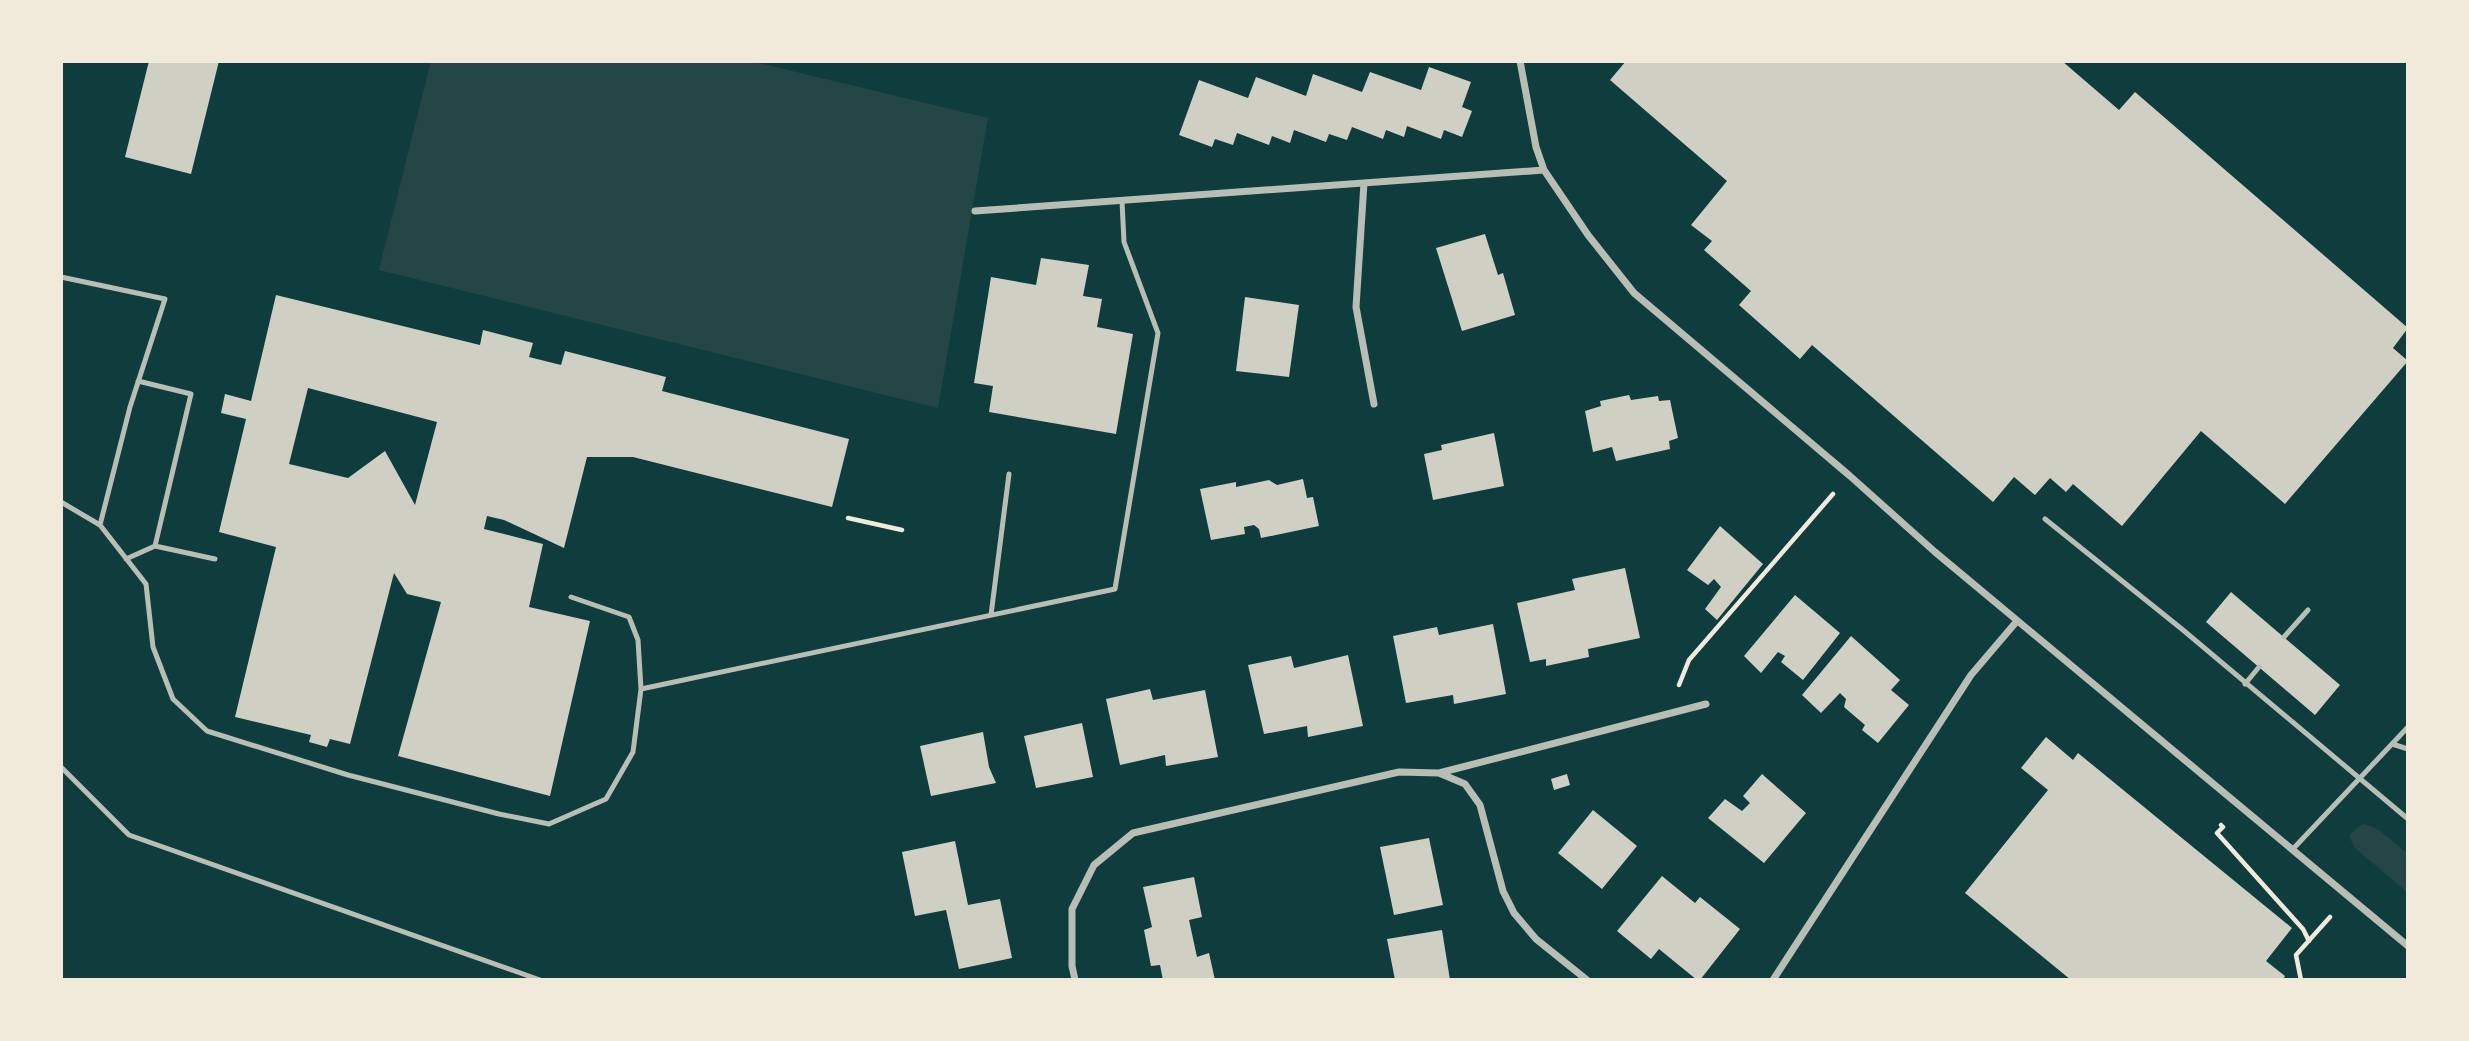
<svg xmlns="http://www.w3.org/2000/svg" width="2469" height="1041" font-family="'Source Serif 4',serif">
	<rect width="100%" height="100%" fill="#0f3d3e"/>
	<path fill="#244646" d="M431 61H750L988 118 938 408 379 270Z
		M2362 824C2380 826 2394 843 2408 854V893L2354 847 2350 838V834Z"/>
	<path fill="#cfcfc3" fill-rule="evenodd" d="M149 61H219L191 174 125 157Z
		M1626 61H2062L2119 110 2135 92 2408 328 2393 348 2408 361 2285 504 2201 431 2122 526 2073 484 2066 492 2050 478 2035 495 2014 477 1993 502 1812 345 1800 359 1739 305 1751 291 1704 250 1712 241 1691 225 1727 181 1610 80Z
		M1429 67 1471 82 1462 107 1472 111 1462 137 1444 130 1441 139 1407 126 1404 137 1386 130 1383 139 1352 127 1347 140 1329 134 1326 142 1294 130 1290 143 1272 136 1269 145 1237 133 1233 145 1215 139 1212 147 1179 135 1199 80 1248 98 1256 77 1306 96 1313 74 1362 92 1370 72 1421 90Z
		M1485 234 1498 275 1503 273 1515 315 1462 331 1436 248Z
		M1041 258 1089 265 1083 296 1102 299 1097 327 1133 334 1116 434 989 412 993 386 974 383 991 277 1036 285Z
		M276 295 480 345 483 330 533 343 529 357 561 365 565 351 666 377 662 391 849 439 832 507 633 457H587L564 548 504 520 487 516 484 529 543 544 529 607 590 621 550 796 398 756 441 602 407 594 394 573 350 744 330 739 327 747 309 742 311 735 235 717 276 547 219 532 246 419 221 413 225 394 251 401ZM308 388 437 422 415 505 385 451 348 478 289 464Z
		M1245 297 1299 305 1289 377 1236 371Z
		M1629 395 1631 400 1658 396 1659 401 1670 400 1678 438 1669 441 1670 449 1616 461 1612 447 1593 452 1585 411 1601 406 1600 401Z
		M1494 433 1504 486 1433 500 1424 454 1442 450 1441 445Z
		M1303 479 1307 498 1313 497 1319 526 1261 538 1259 529 1254 525 1244 527 1245 534 1211 540 1200 489 1236 482V487L1269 480 1277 485Z
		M1720 526 1763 564 1717 620 1705 609 1721 587 1714 579 1708 585 1687 570Z
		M1625 568 1640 638 1588 649 1589 657 1546 666V659L1530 662 1517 603 1575 590 1572 579Z
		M2231 592 2340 685 2315 715 2206 622Z
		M1795 595 1840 633 1803 680 1781 662 1785 656 1778 652 1761 673 1744 656Z
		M1493 624 1506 694 1454 704 1453 695 1406 703 1393 636 1437 627 1439 635Z
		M1851 636 1900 680 1891 690 1909 705 1878 743 1862 730 1865 725 1844 707 1846 699 1840 693 1821 713 1802 695Z
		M1348 655 1363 726 1308 737 1307 726 1264 734 1248 665 1291 656 1294 668Z
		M1150 689 1153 700 1205 690 1218 757 1166 766 1165 755 1120 765 1106 699Z
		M1082 723 1093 777 1036 788 1024 736Z
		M983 732 989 767 996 783 931 796 920 746Z
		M2046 737 2073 760 2078 753 2292 928 2266 961 2285 976 2283 980H2071L1965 893 2048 790 2021 768Z
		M1567 774 1570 785 1554 790 1551 779Z
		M1762 774 1806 813 1764 863 1708 818 1725 799 1742 811 1750 803 1743 796Z
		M1593 810 1637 846 1602 889 1558 853Z
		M1429 838 1443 905 1394 915 1380 847Z
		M955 841 968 905 1000 899 1012 958 959 969 946 910 915 916 902 852Z
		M1662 876 1695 903 1700 897 1740 929 1700 980H1697L1659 949 1651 959 1617 931Z
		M1194 877 1202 917 1189 920 1197 957 1209 953 1215 980H1163L1160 965 1151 966 1144 930 1152 927 1143 887Z
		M1442 930 1450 980H1395L1387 939Z"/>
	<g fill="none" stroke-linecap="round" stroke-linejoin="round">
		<path stroke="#f1e9da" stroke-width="4.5" d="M848 518 902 530
			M1679 685 1689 660 1833 494
			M2221 825 2223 827 2217 833 2303 929 2309 941
			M2301 980 2296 955 2330 917"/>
		<path stroke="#b8beb3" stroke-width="5" d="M61 277 165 299 130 407 100 525
			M61 502 100 525 146 584 153 647 173 699 207 731 348 775 499 814 549 824 606 799 633 752 641 689 638 640 629 617 571 597
			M2045 519 2183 630 2408 819
			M155 546 215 559
			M126 559 155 546 191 394 138 381
			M991 615 1009 474
			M2284 637 2308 610
			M2245 684 2259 667
			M641 689 1115 589 1158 333 1124 242 1122 201
			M2392 744 2408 749
			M61 767 129 835 540 980
			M2292 850 2408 727"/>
		<path stroke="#b8beb3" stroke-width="7" d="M1520 61 1536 147 1544 170 1588 235 1634 293 1850 476 1935 552 2408 946
			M1364 183 1356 307 1374 404
			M975 211 1544 170
			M1439 773 1706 704
			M1075 980 1072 966V909L1094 865 1133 833 1399 772 1439 773 1465 784 1480 805 1503 891 1514 913 1536 939 1587 980
			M1773 980 1971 675 2017 621"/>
	</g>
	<rect width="2469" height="1041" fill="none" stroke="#f1e9da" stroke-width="126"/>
</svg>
